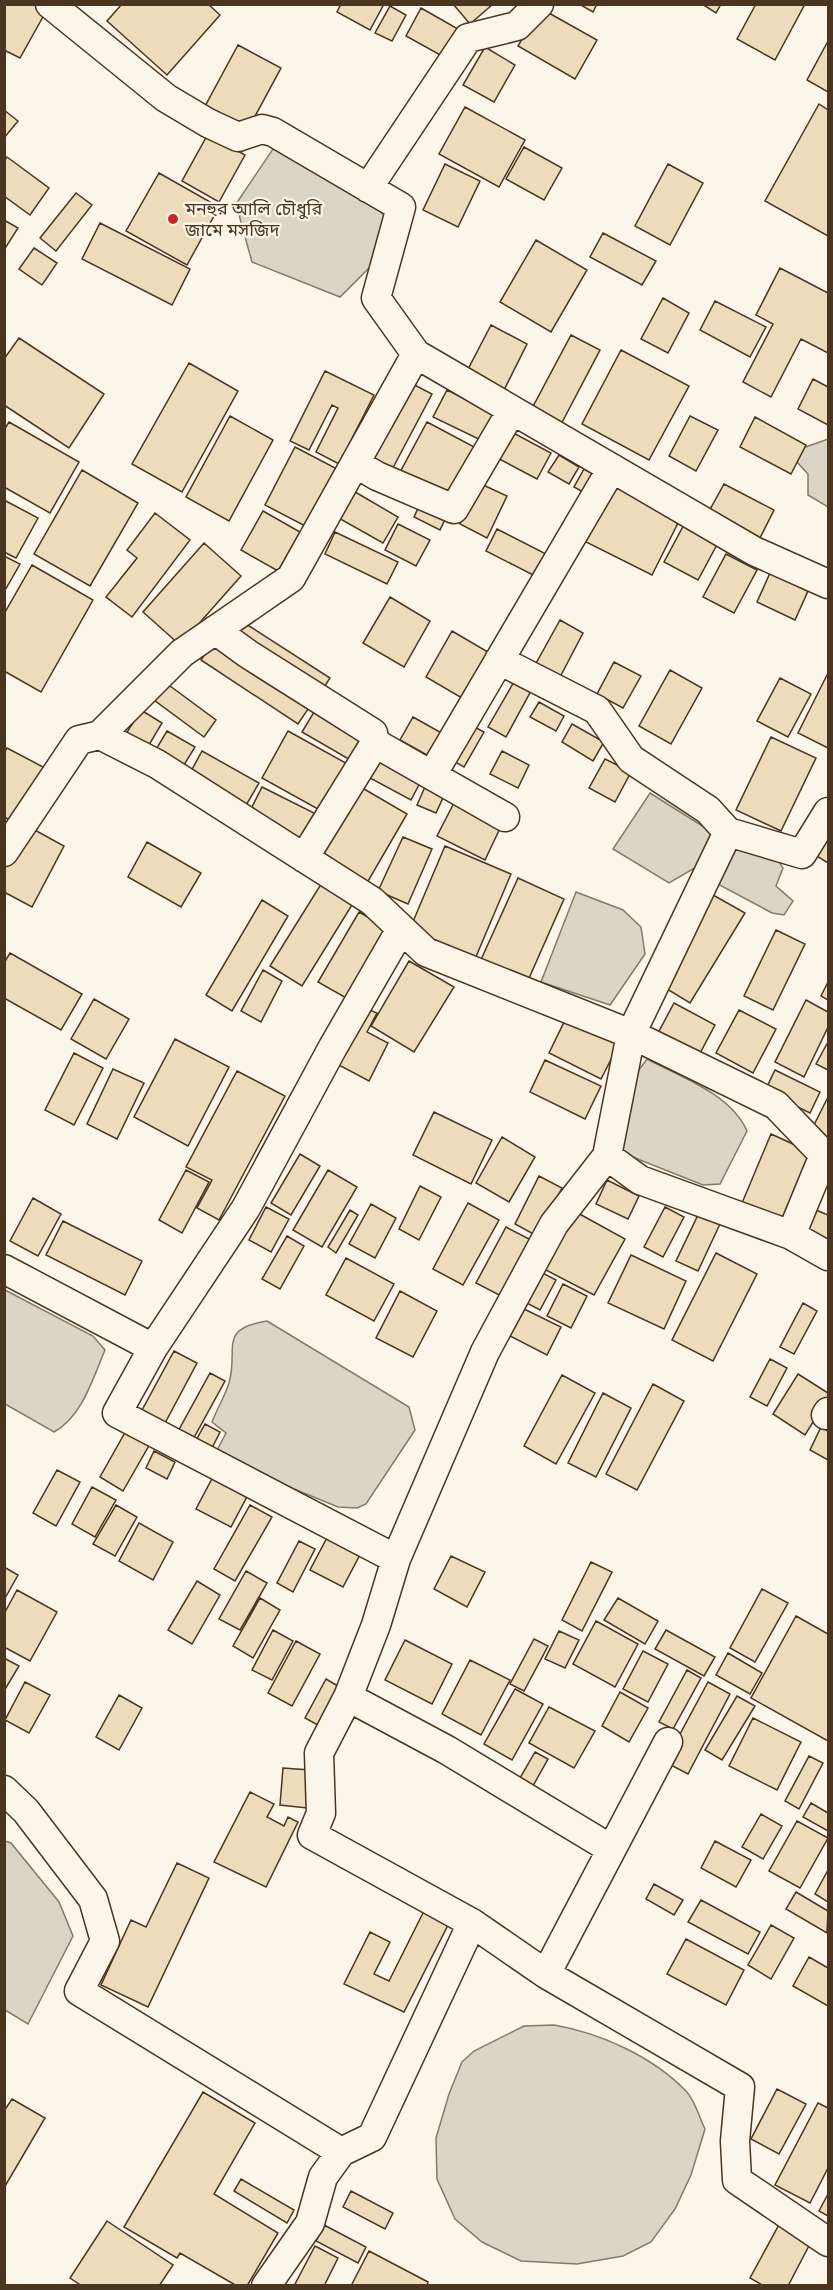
<svg xmlns="http://www.w3.org/2000/svg" width="833" height="2290" font-family="'Fira Sans Condensed','Noto Sans Bengali',sans-serif">
<style>
.water{fill:#dcd4c6;stroke:#887966;stroke-width:1.5}
.building{fill:#ecdcbc;stroke:#4a3520;stroke-width:1.5}
.lines{fill:none;stroke-linecap:round;stroke-linejoin:round}
.street-casing{stroke:#4a3520;stroke-width:31}
.street{stroke:#fbf6e9;stroke-width:28}
.poi-dot{fill:#c62828;stroke:#fbf6e9;stroke-width:2}
.labels{text-anchor:middle;dominant-baseline:central;stroke-width:4.5;stroke-linejoin:round;paint-order:stroke}
.poi-label{font-size:18px;fill:#4a3520;stroke:#fbf6e9;text-anchor:start}
</style>
<rect width="100%" height="100%" fill="#fbf6e9"/>
<path class="water" d="M277,143L377,205L386,219L370,267L340,297L252,262L236,204Z
M828,439V507L808,495V474L794,459L803,448Z
M650,793L712,832L700,865L669,883L613,849Z
M734,844L777,859L783,868L776,886L793,901L784,915L772,913L714,882Z
M576,892L623,910L641,927L645,954L610,1005L541,982Z
M647,1059C681,1077 731,1094 747,1131L720,1184L703,1185L620,1152L636,1074Z
M5,1290L93,1336L105,1350C93,1378 82,1417 54,1432L5,1404Z
M267,1321L409,1407L415,1430L366,1504L357,1508L338,1507L214,1456L226,1433L212,1422C217,1409 225,1396 229,1383C239,1348 217,1329 267,1321Z
M5,1841L11,1843L59,1902L73,1936L28,2024L5,2010Z
M554,2025C601,2033 653,2057 686,2091C695,2100 699,2117 705,2129L691,2175L675,2209L651,2242L623,2256L577,2264L521,2261L482,2242L455,2219L437,2179L436,2138L449,2094L462,2062L474,2051L524,2026Z"/>
<path class="building" d="M4,4L49,6L20,58L4,50Z
M122,4H208L220,15L167,75L107,21Z
M341,4H384L370,30L337,12Z
M453,4H493L470,24Z
M579,4H597L593,12Z
M702,4H721L716,13Z
M756,4H805L775,60L737,39Z
M390,6L406,15L392,41L375,33Z
M421,8L458,29L442,56L406,36Z
M540,8L597,40L575,79L518,46Z
M828,41V92L807,80Z
M238,45L281,68L246,133L203,110Z
M485,47L515,65L494,102L463,85Z
M819,104L828,110V236L765,201Z
M465,107L525,140L499,187L439,154Z
M4,110L18,121L4,138Z
M208,134L245,155L219,202L182,181Z
M524,147L562,168L544,200L506,179Z
M7,157L49,188L30,215L4,196V161Z
M445,164L480,181L458,227L423,210Z
M668,164L703,183L670,245L635,226Z
M159,173L219,207L187,265L126,231Z
M76,193L92,205L56,251L40,238Z
M4,220L18,228L4,250Z
M100,223L190,269L172,305L82,259Z
M603,233L656,261L642,285L590,257Z
M536,240L587,270L551,332L500,302Z
M34,248L57,263L42,285L19,269Z
M780,268L828,293V353L801,339L771,397L743,382L773,324L756,315Z
M663,298L689,313L668,353L641,339Z
M715,301L766,327L750,357L700,330Z
M491,325L527,344L502,394L465,375Z
M571,335L600,350L558,430L529,414Z
M19,338L104,394L69,448L4,405V359Z
M621,350L689,386L649,460L582,424Z
M189,363L238,391L182,492L132,464Z
M325,371L374,395L339,464L316,452L338,408L332,405L309,450L290,441Z
M813,379L828,387V425L798,409Z
M405,380L432,394L388,477L361,462Z
M447,390L505,418L491,445L433,417Z
M230,416L273,440L229,521L186,497Z
M690,416L718,430L696,471L669,456Z
M755,417L806,445L791,474L740,447Z
M9,422L79,462L50,513L4,487V430Z
M427,422L478,449L449,504L398,476Z
M504,428L551,453L537,479L490,454Z
M295,447L339,470L309,528L265,505Z
M559,455L579,467L569,484L548,472Z
M584,469L602,479L592,497L574,487Z
M82,470L138,503L90,586L34,554Z
M616,482L682,515L652,575L586,542Z
M479,483L507,496L487,538L460,524Z
M724,484L774,510L759,540L708,513Z
M350,489L398,517L383,543L335,516Z
M4,500L38,518L16,558L4,552Z
M422,500L448,513L440,530L414,517Z
M263,511L300,532L278,571L241,550Z
M155,513L190,540L132,617L106,597L137,558L127,550Z
M686,521L720,539L698,580L664,562Z
M398,524L430,540L416,566L385,550Z
M497,529L548,555L537,577L486,551Z
M335,532L398,562L387,584L325,554Z
M204,543L241,576L180,645L143,612Z
M726,554L757,570L734,613L703,597Z
M4,556L20,564L4,592Z
M32,565L93,600L41,692L4,671V614Z
M770,573L808,591L795,620L757,602Z
M390,597L430,621L404,667L363,643Z
M240,620L330,678L319,695L229,638Z
M560,620L583,633L558,681L534,667Z
M452,631L493,655L467,701L426,677Z
M216,637L314,700L298,724L201,660Z
M614,662L641,676L623,708L597,694Z
M670,670L702,688L671,744L639,726Z
M828,673V748L798,733Z
M780,678L811,694L788,737L757,721Z
M515,680L532,689L506,737L488,727Z
M166,683L216,720L204,737L154,700Z
M539,702L564,716L556,731L530,717Z
M317,707L367,736L352,761L302,732Z
M141,710L162,723L146,750L124,737Z
M413,717L447,736L434,759L400,740Z
M469,724L484,732L464,767L450,759Z
M572,724L604,742L593,761L562,742Z
M167,731L195,747L179,773L152,756Z
M288,731L351,766L325,813L262,778Z
M771,737L816,758L781,831L736,810Z
M7,748L45,768L16,823L4,817V752Z
M202,751L259,783L245,807L189,775Z
M502,751L529,765L518,788L490,774Z
M382,754L424,775L411,800L370,778Z
M605,759L631,772L615,802L589,788Z
M428,780L447,789L436,813L417,805Z
M359,786L407,814L367,883L319,854Z
M262,787L320,816L305,845L248,815Z
M456,799L503,822L485,860L437,836Z
M22,823L64,846L32,907L4,892V855Z
M828,830V863L815,855Z
M403,837L432,849L408,904L378,891Z
M147,842L201,873L181,907L128,877Z
M445,846L511,874L475,959L409,931Z
M518,878L564,899L526,985L479,964Z
M323,881L355,900L302,986L270,966Z
M706,891L745,913L690,1003L662,986Z
M262,900L288,916L232,1011L206,995Z
M359,912L389,929L348,999L318,982Z
M776,930L805,944L773,1010L744,996Z
M10,953L82,994L61,1030L4,998V963Z
M409,961L454,987L414,1052L371,1026Z
M263,970L282,981L261,1022L241,1011Z
M828,982V1000L821,996Z
M94,999L129,1019L106,1059L71,1039Z
M806,1000L828,1012V1027L804,1077L775,1062Z
M674,1003L715,1025L698,1057L657,1035Z
M363,1007L377,1013L367,1032L388,1043L369,1081L335,1063Z
M739,1010L776,1029L753,1073L716,1053Z
M568,1014L621,1040L601,1079L549,1053Z
M175,1039L229,1067L188,1146L134,1117Z
M828,1042V1070L816,1064Z
M74,1053L103,1068L74,1125L45,1110Z
M545,1060L601,1086L585,1119L530,1092Z
M113,1069L144,1083L117,1139L87,1124Z
M775,1070L820,1092L810,1113L765,1091Z
M237,1071L285,1096L219,1220L197,1208L212,1180L186,1167Z
M828,1097V1138L812,1129Z
M434,1112L492,1140L471,1184L413,1155Z
M771,1134L817,1155L788,1223L742,1203Z
M502,1137L535,1157L509,1202L476,1183Z
M300,1154L320,1166L291,1215L271,1203Z
M186,1170L209,1182L182,1233L159,1220Z
M328,1170L357,1187L322,1247L293,1230Z
M539,1176L562,1188L537,1236L515,1224Z
M607,1180L639,1196L628,1219L596,1204Z
M420,1186L441,1197L419,1240L399,1229Z
M33,1198L61,1214L38,1256L10,1241Z
M468,1203L499,1220L463,1285L433,1269Z
M371,1204L396,1218L375,1258L349,1244Z
M266,1207L289,1219L271,1252L249,1240Z
M665,1207L684,1217L663,1257L644,1247Z
M350,1210L358,1215L336,1253L328,1247Z
M816,1210L828,1215V1240L805,1231Z
M576,1212L625,1239L594,1295L544,1269Z
M698,1215L720,1224L698,1271L676,1261Z
M63,1221L142,1261L125,1295L46,1255Z
M506,1227L533,1241L503,1297L476,1283Z
M287,1236L304,1246L280,1289L262,1279Z
M716,1253L757,1274L713,1361L672,1340Z
M631,1255L686,1281L664,1329L608,1303Z
M346,1258L394,1284L374,1321L326,1295Z
M535,1269L556,1280L540,1310L519,1299Z
M563,1284L587,1296L571,1328L547,1316Z
M400,1291L437,1311L413,1357L376,1338Z
M803,1303L817,1311L794,1354L780,1347Z
M522,1308L561,1327L547,1355L508,1335Z
M174,1351L197,1363L164,1425L141,1412Z
M770,1359L787,1368L767,1406L750,1397Z
M210,1373L225,1381L191,1443L176,1435Z
M798,1374L828,1393V1398L805,1435L773,1414Z
M562,1375L595,1393L556,1464L524,1446Z
M653,1384L684,1401L637,1490L606,1474Z
M603,1393L631,1408L596,1477L568,1463Z
M205,1424L220,1432L209,1454L193,1446Z
M821,1427L828,1431V1460L810,1450Z
M127,1429L151,1442L123,1491L100,1477Z
M154,1451L175,1462L167,1479L146,1468Z
M57,1470L80,1482L56,1526L33,1513Z
M215,1473L250,1491L231,1527L196,1509Z
M92,1487L116,1500L95,1537L72,1524Z
M116,1505L137,1517L115,1556L93,1544Z
M250,1505L272,1517L235,1581L214,1569Z
M139,1523L173,1542L153,1580L119,1561Z
M330,1532L363,1549L343,1587L310,1570Z
M299,1541L315,1549L293,1592L277,1583Z
M451,1556L485,1572L467,1607L434,1589Z
M591,1562L612,1572L582,1631L562,1620Z
M4,1567L18,1575L4,1600Z
M246,1571L267,1583L240,1630L219,1619Z
M197,1581L220,1595L192,1644L168,1630Z
M762,1589L788,1603L755,1662L730,1648Z
M17,1590L57,1612L30,1661L4,1647V1614Z
M260,1598L280,1610L253,1658L233,1646Z
M618,1598L658,1621L645,1644L604,1620Z
M796,1616L828,1634V1741L751,1698Z
M596,1621L638,1644L615,1687L573,1664Z
M273,1630L293,1641L272,1680L252,1670Z
M666,1630L715,1657L704,1676L655,1649Z
M559,1631L579,1640L565,1668L545,1659Z
M534,1639L548,1646L524,1691L510,1684Z
M405,1640L452,1664L432,1704L385,1680Z
M296,1641L320,1654L292,1706L268,1693Z
M643,1651L668,1664L648,1702L623,1689Z
M728,1653L762,1673L750,1694L716,1675Z
M4,1658L19,1666L4,1691Z
M470,1660L510,1680L481,1735L442,1714Z
M687,1670L701,1678L673,1729L659,1722Z
M326,1679L345,1690L325,1729L305,1718Z
M25,1682L50,1695L29,1733L5,1720Z
M708,1682L730,1694L688,1774L665,1762Z
M515,1689L543,1704L512,1760L484,1744Z
M620,1692L648,1708L629,1742L602,1726Z
M119,1695L142,1708L119,1750L96,1737Z
M737,1696L755,1706L722,1760L705,1750Z
M549,1707L595,1731L574,1768L529,1743Z
M753,1718L801,1742L777,1790L729,1766Z
M535,1752L548,1759L529,1793L516,1785Z
M809,1756L823,1763L799,1809L785,1801Z
M283,1768L310,1770L307,1808L280,1805Z
M250,1792L274,1804L267,1817L284,1826L288,1817L298,1822L266,1887L214,1862Z
M811,1803L828,1813V1831L803,1817Z
M761,1814L782,1826L763,1859L742,1847Z
M797,1821L828,1838L800,1888L769,1871Z
M715,1841L751,1860L736,1887L701,1868Z
M177,1863L209,1878L148,2007L101,1985L131,1920L146,1927Z
M828,1870V1902L815,1894Z
M654,1884L683,1900L674,1915L646,1899Z
M796,1892L828,1911L827,1933L786,1909Z
M701,1900L760,1932L748,1954L688,1922Z
M424,1911L449,1923L404,2012L344,1984L370,1932L390,1942L374,1974L389,1981Z
M771,1925L794,1938L771,1979L748,1965Z
M686,1939L744,1970L726,2005L667,1974Z
M809,1957L828,1968V2006L793,1986Z
M777,2089L806,2104L779,2154L751,2139Z
M203,2092L255,2123L214,2194L278,2233L247,2286H237L180,2253L177,2258L124,2227Z
M12,2099L45,2118L4,2188V2111Z
M818,2103L828,2108V2168L810,2203L775,2185Z
M241,2179L294,2210L287,2223L234,2191Z
M351,2191L393,2213L385,2229L343,2207Z
M828,2194V2216L819,2211Z
M107,2221L173,2265L159,2286H82L70,2278Z
M781,2221L813,2238L788,2286H764L750,2278Z
M324,2225L366,2247L358,2263L316,2241Z
M315,2246L338,2258L324,2286H294Z
M369,2251L428,2282L427,2286H351Z"/>
<g class="lines">
<defs>
<path id="street" d="M368,188L468,38L517,26L539,4
M416,354L754,551L828,584
M355,463L377,476L454,509L512,410
M215,630L248,654L373,733L375,743
M499,660L597,710L631,759L708,810L728,832
M100,735L157,764L372,901L426,952L631,1034L776,1105L824,1155L791,1235
M432,775L612,468
M828,812L802,854L728,832L631,1034L607,1156L640,1180L791,1235L828,1256
M4,852L79,740L100,735L182,653L291,578L416,354L376,298L401,207L273,132L262,129L238,137L208,123L166,98L50,4
M304,858L375,743L505,817
M4,1269L153,1348L117,1413L396,1559L485,1352L554,1224L607,1156
M153,1348L246,1208L333,1047L401,929
M826,1415L828,1412
M396,1559L376,1625L348,1697L319,1753L321,1813L312,1835L472,1923L546,1974
M348,1697L447,1750L611,1849
M668,1742L546,1974L740,2087L735,2141L737,2180L828,2242
M4,1790L26,1811L93,1899L105,1941L79,1991L341,2152
M266,2286L310,2223L323,2177L341,2152L372,2137L472,1923"/>
</defs>
<use href="#street" class="street-casing"/>
<use href="#street" class="street"/>
</g>
<circle class="poi-dot" cx="173" cy="219" r="6"/>
<g class="labels">
<g class="poi-label">
<text x="185" y="209">মনহুর আলি চৌধুরি<tspan x="185" dy="21">জামে মসজিদ</tspan></text>
</g>
</g>
<rect width="833" height="2290" fill="none" stroke="#4a3520" stroke-width="12"/>
</svg>
